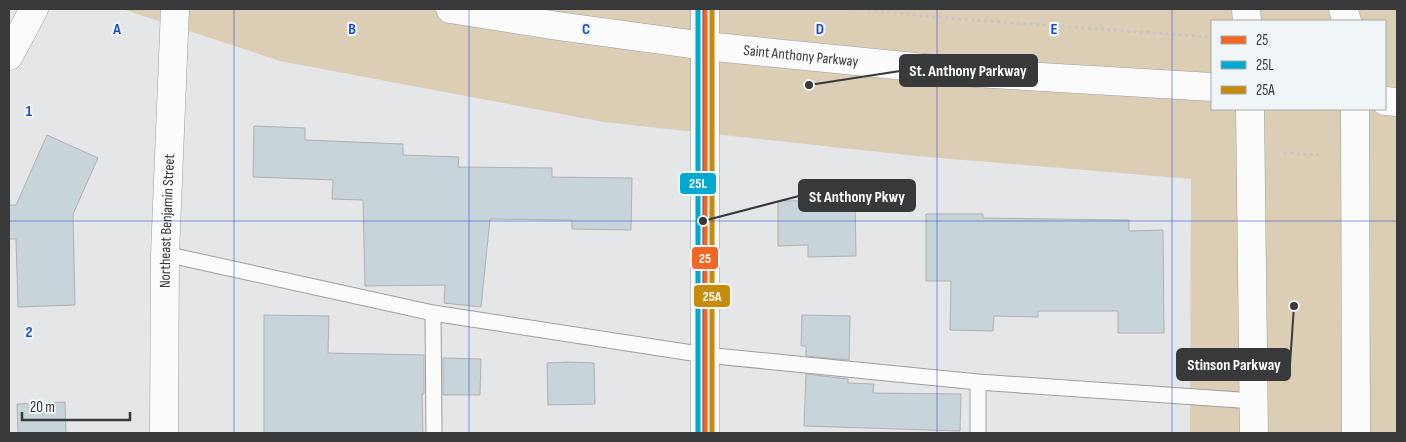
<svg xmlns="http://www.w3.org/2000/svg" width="1406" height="442" font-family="'Sofia Sans Condensed',sans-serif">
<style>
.green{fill:#dbceb5;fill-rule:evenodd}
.building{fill:#c7d4d9;stroke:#b0b1b3}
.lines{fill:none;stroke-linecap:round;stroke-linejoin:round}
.lane-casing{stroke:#9d9ea0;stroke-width:17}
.street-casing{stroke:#9d9ea0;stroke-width:29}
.secondary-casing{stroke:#9d9ea0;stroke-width:29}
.path{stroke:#c6c6c6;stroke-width:3;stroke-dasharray:2.5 4;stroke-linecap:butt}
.lane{stroke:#fbfbfc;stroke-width:15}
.street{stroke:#fbfbfc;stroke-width:28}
.secondary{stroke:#fbfbfc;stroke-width:28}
.bus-1-casing{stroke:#f0f5f7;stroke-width:9}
.bus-2-casing{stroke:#f0f5f7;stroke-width:9}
.bus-3-casing{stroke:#f0f5f7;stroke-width:9}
.bus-1{stroke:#f26522;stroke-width:5}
.bus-2{stroke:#00a9ce;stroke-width:5}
.bus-3{stroke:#c78b0e;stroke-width:5}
.grid{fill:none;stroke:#1d4ed8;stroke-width:1;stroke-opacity:0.55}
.labels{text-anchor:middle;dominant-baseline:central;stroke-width:4.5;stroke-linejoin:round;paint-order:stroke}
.street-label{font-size:15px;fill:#37393a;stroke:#f0f5f7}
.grid-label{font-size:16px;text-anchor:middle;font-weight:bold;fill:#1d4ed8;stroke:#f0f5f7;stroke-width:4.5;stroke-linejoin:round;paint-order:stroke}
.leader{fill:none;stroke:#37393a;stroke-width:2}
.callout-dot{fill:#37393a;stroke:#f0f5f7;stroke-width:2}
.callout{fill:#37393a;stroke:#37393a;stroke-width:2}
.callout-label{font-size:16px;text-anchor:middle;font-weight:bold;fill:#fff}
.line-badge{stroke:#f0f5f7;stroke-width:2}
.badge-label{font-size:14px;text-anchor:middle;font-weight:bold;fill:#fff}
</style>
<rect width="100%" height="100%" fill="#e4e6e8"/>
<path class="green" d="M122,9H1171L1191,10V9H1397V433H1190L1191,179L916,156L604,122L280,61ZM1212,21H1385V109H1212Z"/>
<path class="building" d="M254,126L305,128V140L403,144V155L459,157L458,167L552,168V177L632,178L631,230L572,229V220L490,219L481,307L444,303L445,285L365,286L363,200L332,199L333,180L253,177Z
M47,135L98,158L73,214L75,305L18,307L16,239H9V205H16Z
M855,200L856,256L808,257V245L778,246V201Z
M926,214H983V218L1129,220V231L1163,230L1164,333H1118V311H1038V317L994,316L993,331L950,330L951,281H926Z
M264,315L329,316L328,353L424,355V394H422L423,433H264Z
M802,315L850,316L849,360L806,356V346H801Z
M443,358L481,359L480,395H443Z
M568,362L594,363L595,404L548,405L547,363Z
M806,374L848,379V383L874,384L873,393L961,394L960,431L804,426Z
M65,402L66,433H18L17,404Z"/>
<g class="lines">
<defs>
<path id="lane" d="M165,254L433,313L705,355L978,382L1254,401
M433,313L434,433
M978,433V382"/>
<g id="street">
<path d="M705,9V433"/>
<path d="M9,56L34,9"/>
<path d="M1250,109L1254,433"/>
<path d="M1355,109L1356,433"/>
<path id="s1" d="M164,433L165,254L175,9"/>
</g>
<g id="secondary">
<path id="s2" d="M450,9L558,26L705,46L975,73L1212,87"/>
<path d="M1246,9L1247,21"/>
<path d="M1343,9L1347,21"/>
<path d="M1385,101L1397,102"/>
</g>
</defs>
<use href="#lane" class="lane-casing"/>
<use href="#street" class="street-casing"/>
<use href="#secondary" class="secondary-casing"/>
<path class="path" d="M855,9L959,19L1212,37
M1284,153L1323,155"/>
<use href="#lane" class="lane"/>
<use href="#street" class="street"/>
<use href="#secondary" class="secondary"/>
<defs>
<path id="bus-1" d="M705,9V433"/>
<path id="bus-2" d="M698,9V433"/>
<path id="bus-3" d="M712,9V433"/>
</defs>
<use href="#bus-1" class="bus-1-casing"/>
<use href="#bus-2" class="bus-2-casing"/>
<use href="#bus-3" class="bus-3-casing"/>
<use href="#bus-1" class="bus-1"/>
<use href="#bus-2" class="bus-2"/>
<use href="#bus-3" class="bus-3"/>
</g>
<path class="grid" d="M234,9V433M469,9V433M703,9V433M937,9V433M1172,9V433M9,221H1397"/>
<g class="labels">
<g class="street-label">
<text stroke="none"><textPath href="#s2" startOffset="354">Saint Anthony Parkway</textPath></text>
<text stroke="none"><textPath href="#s1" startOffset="212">Northeast Benjamin Street</textPath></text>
</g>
</g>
<g class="grid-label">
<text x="117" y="34">A</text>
<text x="352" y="34">B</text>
<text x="586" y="34">C</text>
<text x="820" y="34">D</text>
<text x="1054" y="34">E</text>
<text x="29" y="116">1</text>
<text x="29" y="337">2</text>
</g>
<path class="leader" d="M809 85L900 71M703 221L799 196M1294 306L1290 364"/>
<g class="callout-dot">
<circle cx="809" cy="85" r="5"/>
<circle cx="703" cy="221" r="5"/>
<circle cx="1294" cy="306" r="5"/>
</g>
<g class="callout">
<rect x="900" y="55" width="137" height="31" rx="5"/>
<rect x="799" y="180" width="116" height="31" rx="5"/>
<rect x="1177" y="349" width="113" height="31" rx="5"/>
</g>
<g class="callout-label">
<text x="968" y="76">St. Anthony Parkway</text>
<text x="857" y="202">St Anthony Pkwy</text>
<text x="1234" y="370">Stinson Parkway</text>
</g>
<g class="line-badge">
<rect x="679" y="172" width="38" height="23" rx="5" fill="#00a9ce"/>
<rect x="691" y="246" width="28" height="24" rx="5" fill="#f26522"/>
<rect x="693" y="284" width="38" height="24" rx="5" fill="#c78b0e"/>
</g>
<g class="badge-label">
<text x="698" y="188">25L</text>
<text x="705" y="263">25</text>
<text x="712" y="301">25A</text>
</g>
<rect width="1406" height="442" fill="none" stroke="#37393a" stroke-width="20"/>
<rect x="1211" y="20" width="175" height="90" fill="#f0f5f7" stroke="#a6aaab"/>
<rect x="1221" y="36" width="25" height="8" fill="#f26522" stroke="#a6aaab"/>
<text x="1256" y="45" font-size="15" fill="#37393a">25</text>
<rect x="1221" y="61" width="25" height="8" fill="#00a9ce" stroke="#a6aaab"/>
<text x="1256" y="70" font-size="15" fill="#37393a">25L</text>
<rect x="1221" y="86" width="25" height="8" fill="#c78b0e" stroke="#a6aaab"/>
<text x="1256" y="95" font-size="15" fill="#37393a">25A</text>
<path d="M22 412v8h108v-8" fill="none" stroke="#37393a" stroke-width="2.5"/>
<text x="30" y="412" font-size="15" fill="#37393a" stroke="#f0f5f7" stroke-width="4" paint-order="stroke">20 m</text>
</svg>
